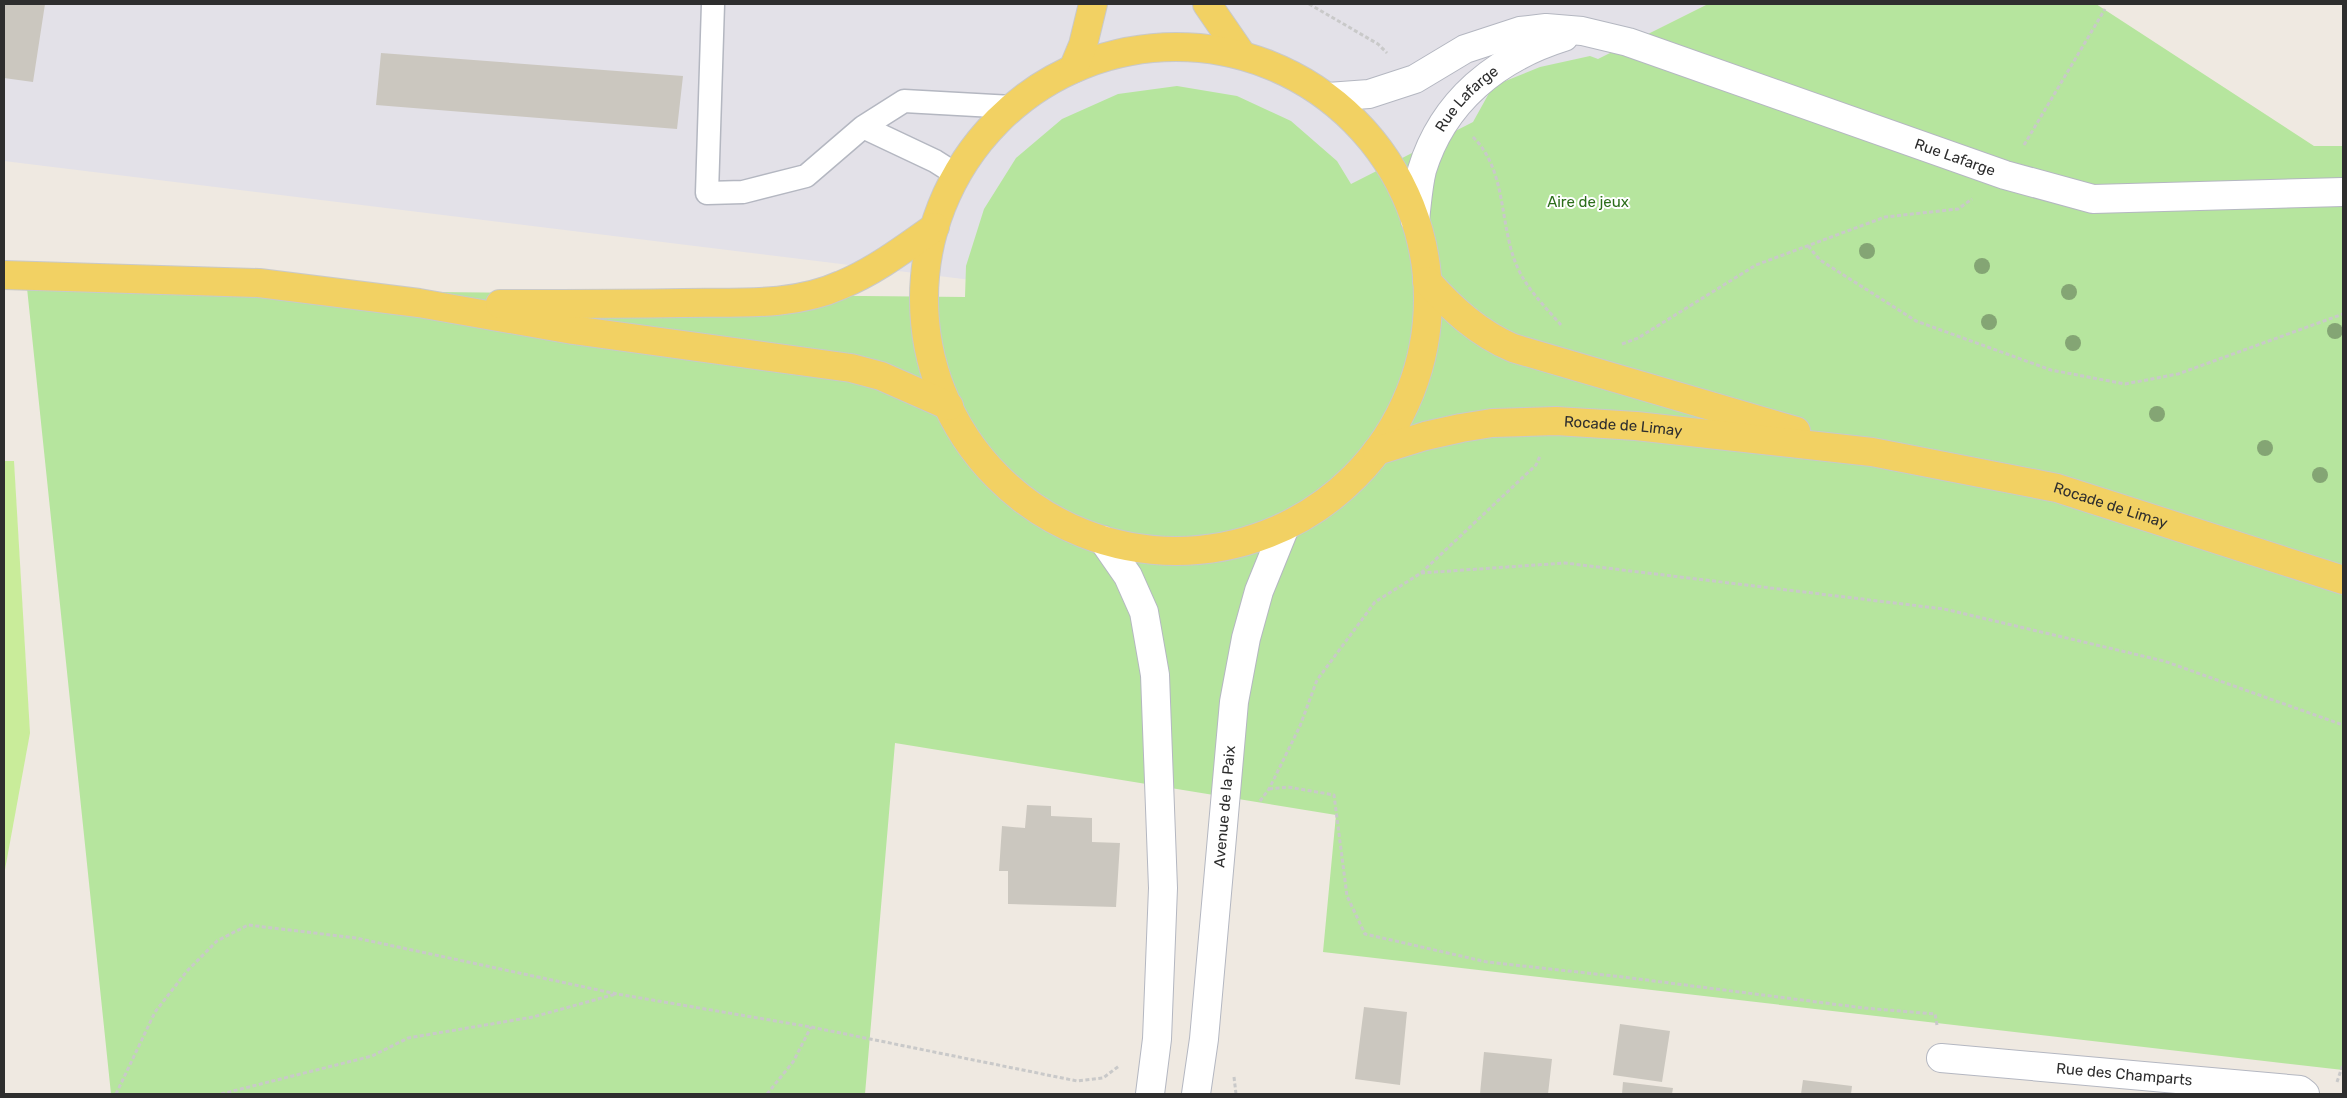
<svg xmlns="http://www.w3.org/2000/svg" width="2347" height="1098" font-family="Rubik,sans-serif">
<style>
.industrial{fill:#e3e1e8}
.green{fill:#b6e59e}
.pitch{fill:#c9ec9a}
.building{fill:#cbc7bf}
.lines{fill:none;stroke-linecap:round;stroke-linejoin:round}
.lane-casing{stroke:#b4b7c1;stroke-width:25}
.street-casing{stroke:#b4b7c1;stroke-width:30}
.secondary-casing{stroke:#b4b7c1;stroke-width:30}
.primary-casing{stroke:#c9c9c9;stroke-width:30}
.path{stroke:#c9c9c9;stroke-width:3;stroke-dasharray:4 2.5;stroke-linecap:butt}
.lane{stroke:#fff;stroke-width:22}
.street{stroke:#fff;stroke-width:28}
.secondary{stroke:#fff;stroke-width:28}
.primary{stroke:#f2d163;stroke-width:28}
.tree{fill:#84a574}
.labels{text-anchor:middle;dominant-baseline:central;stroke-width:4;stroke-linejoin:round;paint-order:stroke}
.street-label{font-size:15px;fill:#2e2e2e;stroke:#fff}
.park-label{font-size:15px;fill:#2c6e1b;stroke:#fff}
</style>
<rect width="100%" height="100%" fill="#efe9e1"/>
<path class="industrial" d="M4,4H1708L1125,299L4,161Z"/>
<path class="green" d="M1708,4H2096L2314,146H2343V1070L1323,952L1336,815L895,743L865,1094H111L27,288L965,297L966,266L984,209L1016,158L1062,119L1118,94L1177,86L1237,96L1291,121L1337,161L1351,184L1473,122L1493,86L1540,67L1590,56L1598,59Z"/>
<path class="pitch" d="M4,461H14L30,733L4,875Z"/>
<path class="building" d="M4,4H45L33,82L4,78Z
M381,53L683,76L677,129L376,105Z
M1027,805L1051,806V816L1092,818V842L1120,843L1116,907L1008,904V871H999L1002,826L1025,828Z
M1364,1007L1407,1012L1400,1085L1355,1079Z
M1620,1024L1670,1031L1662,1082L1613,1075Z
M1484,1052L1552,1059L1548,1094H1480Z
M1803,1080L1852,1086L1851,1094H1801Z
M1623,1082L1673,1088L1672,1094H1622Z"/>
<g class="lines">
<defs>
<path id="lane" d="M713,4L707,193L743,192L806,176L863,127
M957,175L935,161L863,127L904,101L1012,107"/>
<g id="street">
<path id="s1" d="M1328,97L1369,94L1415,79L1465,49L1520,31L1546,28L1582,31L1628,42L2005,175L2093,199L2343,192"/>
<path id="s2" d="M1415,220C1417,204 1418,186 1422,170C1443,101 1497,58 1564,37"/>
<path id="s3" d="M1941,1058L2300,1090L2305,1094"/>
</g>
<g id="secondary">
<path d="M1103,540L1128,576L1144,612L1155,675L1163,888L1157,1039L1150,1094"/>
<path id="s4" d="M1196,1094L1204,1039L1234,702L1246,638L1259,591L1285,527"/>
</g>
<g id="primary">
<path d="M1207,4L1242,55"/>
<circle cx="1176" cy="299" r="252"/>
<path d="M1073,69L1083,45L1093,4"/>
<path d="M4,275L259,283L419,303L573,330L851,368L881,376L949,406"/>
<path d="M1427,281C1452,309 1478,333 1513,348L1796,431"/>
<path d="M500,304C561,304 622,304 683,303C735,302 793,307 841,285C875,271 905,248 935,227"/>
<path id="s5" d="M1377,451L1425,436L1461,428L1492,423L1556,421L1636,426L1872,452L2057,488L2343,580"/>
</g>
</defs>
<use href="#lane" class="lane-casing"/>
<use href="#street" class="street-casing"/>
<use href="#secondary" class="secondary-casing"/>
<use href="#primary" class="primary-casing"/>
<path class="path" d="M1309,4L1378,44L1387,53
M1473,137C1507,171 1499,222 1516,264C1525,287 1546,308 1562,326
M2024,145L2105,9
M1808,246L1820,260L1916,321L2051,370L2125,384L2178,374L2343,314
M1622,344L1638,338L1756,265L1885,217L1958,209L1972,199
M1421,573L1565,563L1944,609L2164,661L2343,725
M1269,789L1288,787L1334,795L1347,896L1365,934L1487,962L1623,977L1864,1008L1935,1014L1937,1025
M1260,801L1269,789L1300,726L1317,680L1375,602L1421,573L1536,465L1540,456
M1234,1077L1236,1094
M2337,1082L2343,1064
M116,1094L155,1012L187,971L217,941L248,925L356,938L617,994L811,1027L1077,1081L1103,1078L1119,1066
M221,1094L372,1056L408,1038L533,1017L616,994
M767,1094L793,1062L811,1027"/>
<use href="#lane" class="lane"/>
<use href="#street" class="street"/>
<use href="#secondary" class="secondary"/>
<use href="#primary" class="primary"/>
</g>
<g class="tree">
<circle cx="1867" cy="251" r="8"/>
<circle cx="1982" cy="266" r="8"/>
<circle cx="2069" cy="292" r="8"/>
<circle cx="1989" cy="322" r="8"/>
<circle cx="2335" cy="331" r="8"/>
<circle cx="2073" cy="343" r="8"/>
<circle cx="2157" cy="414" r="8"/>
<circle cx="2265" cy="448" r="8"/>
<circle cx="2320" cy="475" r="8"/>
</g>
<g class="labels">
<g class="street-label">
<text stroke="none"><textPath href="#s2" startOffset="136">Rue Lafarge</textPath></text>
<text stroke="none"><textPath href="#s1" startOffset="662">Rue Lafarge</textPath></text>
<text stroke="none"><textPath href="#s5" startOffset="250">Rocade de Limay</textPath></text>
<text stroke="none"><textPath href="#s5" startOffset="745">Rocade de Limay</textPath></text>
<text stroke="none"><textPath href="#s4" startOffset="289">Avenue de la Paix</textPath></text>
<text stroke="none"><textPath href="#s3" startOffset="184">Rue des Champarts</textPath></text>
</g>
<g class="park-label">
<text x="1588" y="202">Aire de jeux</text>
</g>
</g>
<rect width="2347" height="1098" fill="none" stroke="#2e2e2e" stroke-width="10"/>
</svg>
